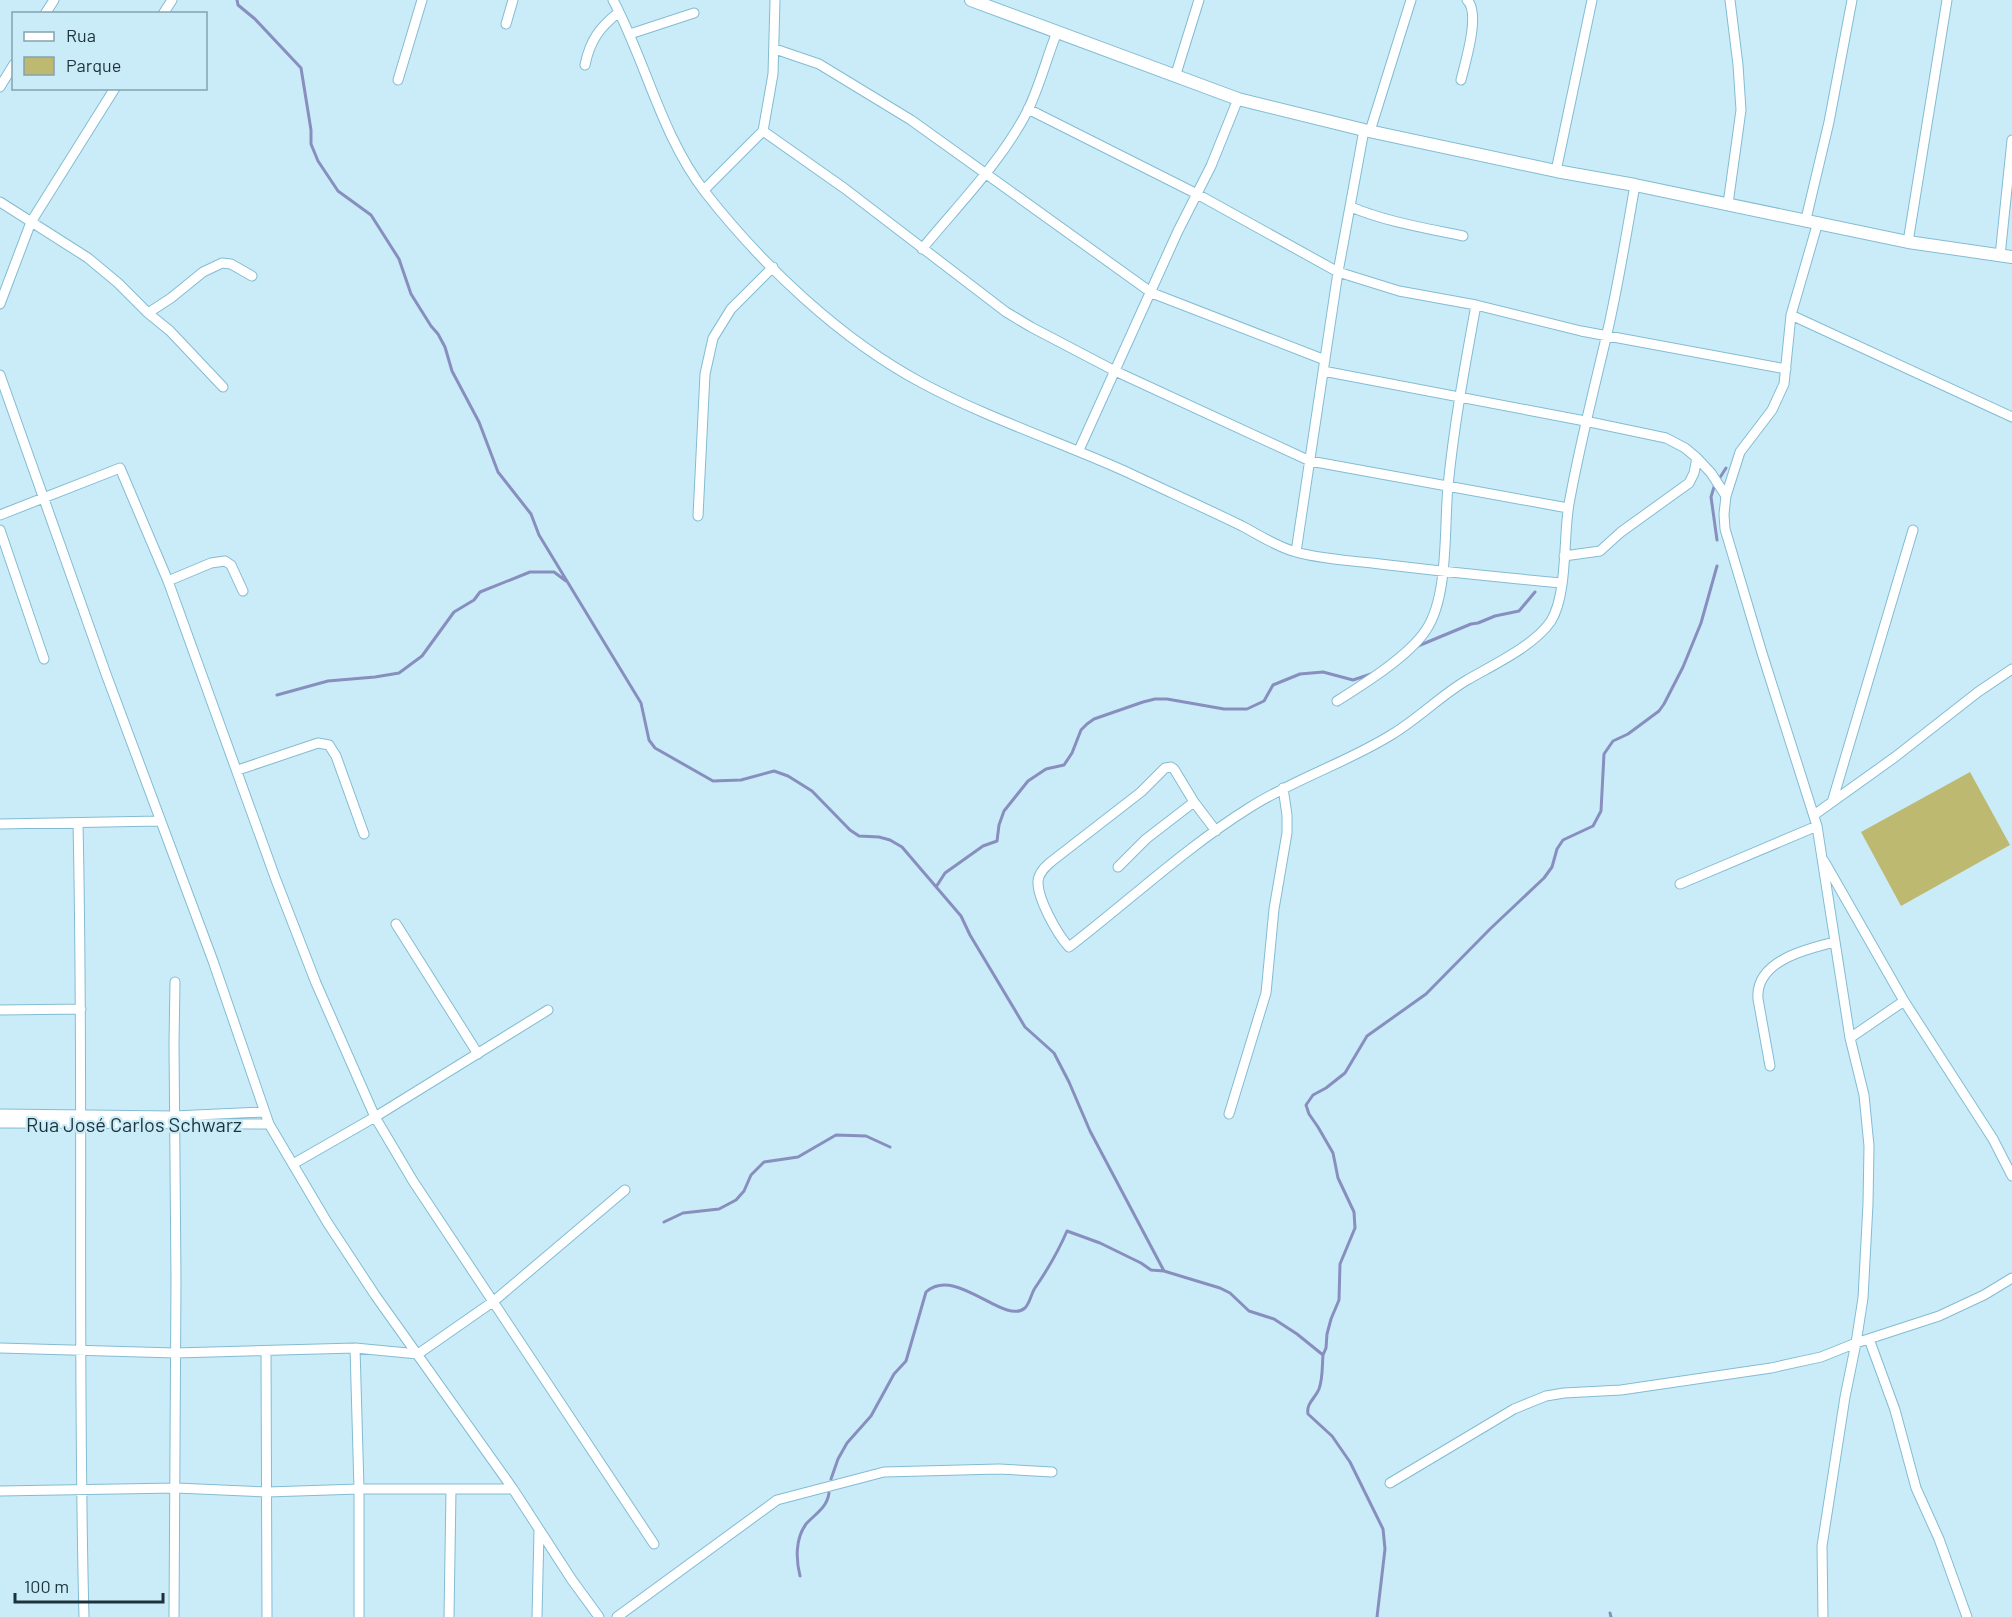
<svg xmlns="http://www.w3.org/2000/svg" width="2012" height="1617" font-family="Barlow,sans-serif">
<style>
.green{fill:#beb971}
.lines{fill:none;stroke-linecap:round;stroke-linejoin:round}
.stream{stroke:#888fbe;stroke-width:3}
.minor-casing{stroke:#83bcd2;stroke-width:11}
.tertiary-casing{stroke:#83bcd2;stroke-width:14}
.minor{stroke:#fff;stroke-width:9}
.tertiary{stroke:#fff;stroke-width:12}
.labels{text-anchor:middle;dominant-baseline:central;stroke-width:4.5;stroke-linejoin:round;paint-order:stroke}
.street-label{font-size:20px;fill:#1c333c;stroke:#caecf9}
</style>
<rect width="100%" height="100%" fill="#caecf9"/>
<path class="green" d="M1970,772L2010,845L1901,906L1861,832Z"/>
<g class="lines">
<path class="stream" d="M237,0L238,5L255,19L301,68L311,130V144L318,161L338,191L371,215L399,259L411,294L431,326L438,334L445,347L452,371L479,422L498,472L531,514L539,535L641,703L649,740L655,748L713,781L741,780L774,771L788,776L812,791L850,830L859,836L879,837L890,840L902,847L961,916L970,935L1025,1027L1054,1053L1069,1082L1090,1131L1164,1271
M1717,540L1711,497L1714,487L1726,468
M1418,646L1471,624L1478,623L1495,616L1519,611L1535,592
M277,695L328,681L375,677L399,673L422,656L454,612L474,600L480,592L530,572H554L566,581
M936,887L945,873L983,846L997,841L999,825L1004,811L1028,781L1046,769L1064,765L1072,753L1081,730L1087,724L1094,719L1143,702L1155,699H1167L1224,709H1247L1264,701L1273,685L1300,674L1323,672L1353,680L1371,674
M664,1222L683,1213L719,1209L736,1200L744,1191L751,1175L764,1162L798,1157L836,1135L866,1136L890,1147
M1323,1355L1326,1348L1327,1334L1331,1319L1339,1300L1340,1264L1355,1228L1354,1212L1338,1178L1333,1153L1318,1127L1309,1114L1306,1105L1313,1095L1326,1088L1345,1073L1367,1036L1426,994L1490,929L1544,878L1552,867L1557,849L1563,840L1593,826L1601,811L1604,754L1613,741L1628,734L1659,711L1664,704L1683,667L1701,623L1717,566
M831,1479L838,1459L847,1443L871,1416L894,1374L906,1361L926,1292C956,1265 1004,1326 1025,1308C1030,1303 1031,1294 1035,1288C1048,1269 1058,1252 1067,1231L1100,1243L1141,1263L1151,1270L1164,1271L1220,1288L1230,1293L1249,1311L1274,1319L1297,1334L1323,1355C1322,1366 1323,1378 1319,1389C1315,1399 1306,1403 1308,1414L1332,1436L1350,1462L1383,1529L1385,1549L1377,1617
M800,1576C796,1560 795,1539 806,1524C815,1514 827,1508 829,1493
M1610,1613L1611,1617"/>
<defs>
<path id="minor" d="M613,0C646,62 661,135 705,192C762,265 840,339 922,383C989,419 1061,442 1129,473C1167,491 1205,508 1242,526C1259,535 1277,547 1296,552C1316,558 1350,561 1372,563C1435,571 1498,577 1561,583
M45,14L54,0
M163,14L172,0
M506,24L513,0
M630,34L694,13
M775,49L819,64L911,120L1152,293L1325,360
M585,65C590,40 600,27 619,12
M1175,77L1199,0
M398,80L422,0
M1461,80C1465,63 1481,13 1467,0
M0,87L14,64
M1028,109L1197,194L1338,272L1399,291L1476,305L1581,331L1786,369
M763,131L844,188L1006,312L1031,327L1115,371L1310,461L1568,508
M1370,131L1411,0
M1556,171L1592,0
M704,190L763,131L773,74L775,0
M0,202L88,258L118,283L148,313
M1728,204L1741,110L1738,65L1730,0
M1351,207C1387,222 1425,228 1463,236
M1806,219L1829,122L1852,0
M1908,242L1947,0
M922,249C958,205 1002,161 1028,110C1040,85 1047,57 1057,32
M2000,256L2012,140
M0,304L31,222L115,88
M1791,315L2012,417
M1323,371L1585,421L1666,438L1685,448L1697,458L1711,473L1726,496
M0,375L106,674L213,961L269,1124L327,1222L375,1295L513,1489L572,1580L599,1617
M223,387L170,331L148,313L171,298L203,272L222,263L231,264L252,276
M1079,450L1178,231L1211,166L1238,99
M0,515L120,468L168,581L276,880L316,983L375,1117L413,1181L654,1544
M698,516L705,374L713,338L731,309L773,267
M0,530L44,659
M1296,552L1338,272L1364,130
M1564,556L1600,551L1621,532L1689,483L1694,473L1697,458
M168,581L211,563L225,561L231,565L243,591
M1337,701C1364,684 1409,656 1426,630C1449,596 1444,527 1448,486C1454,425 1465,365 1476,305
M238,770L318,743L329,745L336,756L364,834
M1833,799L1913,530
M1194,802L1174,769L1171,767L1165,768L1141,792L1052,861C1046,866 1039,872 1038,881C1037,898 1057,934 1069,947C1129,901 1185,848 1249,808C1294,779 1346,763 1391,735C1418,719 1440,696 1467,680C1493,665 1534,646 1551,621C1568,593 1563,537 1569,504C1579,448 1593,393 1606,338C1618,287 1626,236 1635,185
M1814,815L1895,757L1978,692L2012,669
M0,824L160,821
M78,824C84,1088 77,1353 84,1617
M1824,861L1904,1001L1993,1139L2012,1176
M1118,867L1146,839L1194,802L1216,831
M1680,884L1817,826
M396,924L478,1054
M0,1010L81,1009
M1850,1038L1904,1001
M1770,1066L1758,999C1755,961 1806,949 1835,942
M0,1114L174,1116L264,1112
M1229,1114L1266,993L1274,909L1287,833V815L1283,788
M0,1123L269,1124
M293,1164L375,1117L548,1010
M1869,1339L1895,1410L1916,1488L1939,1539L1967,1617
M0,1348L175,1353L355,1348L418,1354L494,1301L625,1190
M355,1348L359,1489V1617
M266,1351L267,1617
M1390,1483L1514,1409L1546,1396L1564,1393L1621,1390L1771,1368L1821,1357L1856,1343L1863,1298L1868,1204L1869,1146L1864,1095L1850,1038L1817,826L1762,653L1725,529L1724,514L1726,496L1740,452L1772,410L1784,384L1791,315L1818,222
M0,1491L176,1488L267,1492L359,1489H513
M174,1617L176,1280L174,1044L175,982
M449,1617L451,1490
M537,1617L539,1531
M617,1617L777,1500L884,1472L999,1469L1052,1472
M1823,1617L1822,1546L1845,1397L1856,1343L1939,1316L1984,1295L2012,1278"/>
<path id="tertiary" d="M971,0L1238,99L1364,130L1556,171L1635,185L1908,242L2012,257"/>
</defs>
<use href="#minor" class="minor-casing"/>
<use href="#tertiary" class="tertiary-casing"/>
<use href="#minor" class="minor"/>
<use href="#tertiary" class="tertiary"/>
</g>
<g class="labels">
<g class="street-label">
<text x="134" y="1124">Rua José Carlos Schwarz</text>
</g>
</g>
<rect x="12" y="12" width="195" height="78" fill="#caecf9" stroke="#84a2ad" stroke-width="1.5"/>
<rect x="24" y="32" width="30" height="9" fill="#ffffff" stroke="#84a2ad" stroke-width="1.5"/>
<text x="66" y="42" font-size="18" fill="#1c333c">Rua</text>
<rect x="24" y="57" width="30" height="18" fill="#beb971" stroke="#84a2ad" stroke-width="1.5"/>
<text x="66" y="72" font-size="18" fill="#1c333c">Parque</text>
<path d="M15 1593v9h148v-9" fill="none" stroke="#1c333c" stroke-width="3"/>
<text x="24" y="1593" font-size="18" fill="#1c333c" stroke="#caecf9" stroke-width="4.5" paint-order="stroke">100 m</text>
</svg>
